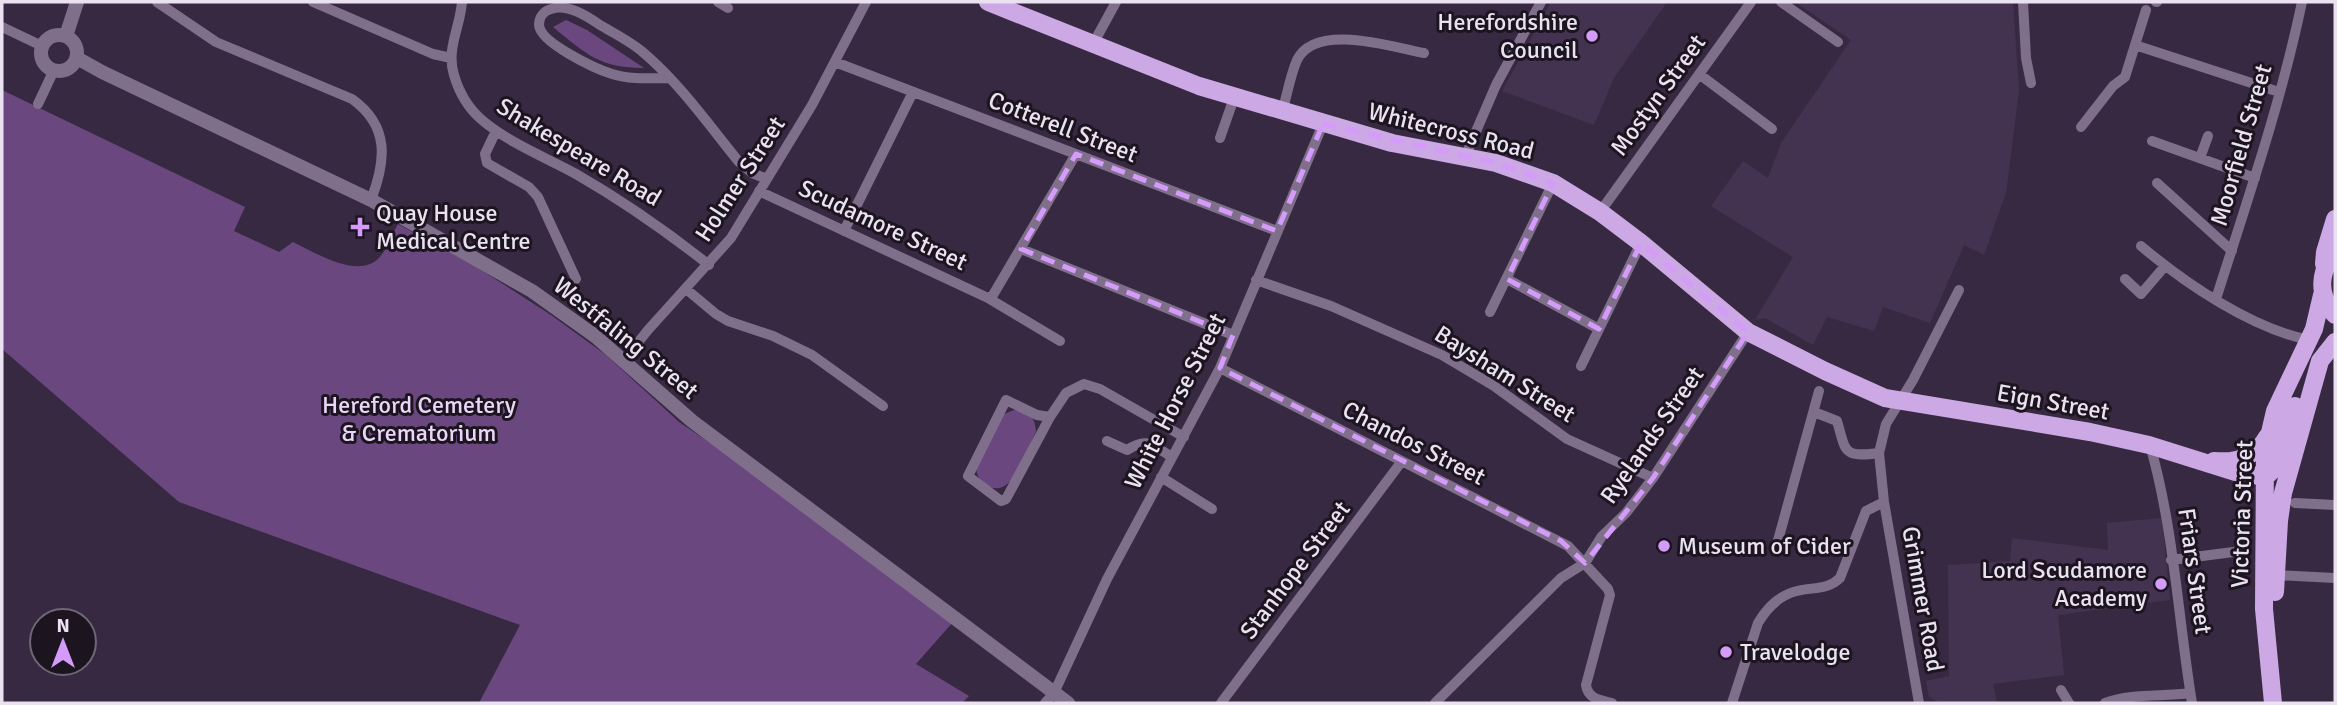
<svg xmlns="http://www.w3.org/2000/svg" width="2337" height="705" font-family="Signika,sans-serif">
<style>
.built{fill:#443350}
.green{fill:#6a487f}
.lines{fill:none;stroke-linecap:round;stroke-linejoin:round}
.street{stroke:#7f6f8b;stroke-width:10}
.secondary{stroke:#7f6f8b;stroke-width:14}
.highway{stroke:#cca8e4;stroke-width:18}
.marked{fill:none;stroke:#d59bfa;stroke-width:5;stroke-dasharray:14 9;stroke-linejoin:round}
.poi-dot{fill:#d59bfa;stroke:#1c1520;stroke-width:2.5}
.labels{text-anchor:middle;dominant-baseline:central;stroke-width:6;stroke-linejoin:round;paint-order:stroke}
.poi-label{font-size:24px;fill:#eae1f1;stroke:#1c1520;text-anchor:start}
.street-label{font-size:24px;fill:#eae1f1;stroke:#1c1520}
.park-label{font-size:24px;fill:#ebd6fa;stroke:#1c1520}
</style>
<rect width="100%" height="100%" fill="#382942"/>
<path class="built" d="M1551,2H1667L1614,78L1594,125L1502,91Z
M1795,2H2013L2019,90L2006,193L1984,255L1964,245L1930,323L1883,307L1874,331L1827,317L1813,345L1765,318L1755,320L1793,257L1711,206L1743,161L1768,178L1781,143L1851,40Z
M2162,518L2170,600L2058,615L2064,675L1993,684L1997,703H1940L1929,697L1926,681L1949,676L1948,565L2010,561L2012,538L2108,550L2107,523Z"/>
<path class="green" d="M566,20L587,30L644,68C600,68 586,54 553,27Z
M2,90L245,207L234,231L279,252L293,242C314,252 358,280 379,258C387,250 392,234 398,224L478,268L551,315L606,355L679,422L737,461L953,622L916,664L969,696L962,703H479L520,625L179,502L2,349Z
M1019,408C1030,414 1035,417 1036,431C1028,448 1014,497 990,487C981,483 978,478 976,469L1004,414Z"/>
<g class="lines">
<path class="street" d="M157,2L216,42L352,99C390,126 386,161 371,200
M313,2L433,54L451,58
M462,2C460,28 446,49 454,75C459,92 469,109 482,120C509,143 545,157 576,174C623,201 666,231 709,265
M718,2L728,8
M1781,2L1838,42
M2023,2L2026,58L2031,83
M2156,2H2157
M2,27L42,46
M1093,44L1116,2
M2135,45L2279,92
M835,62L1277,231
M1699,74L1772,129
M670,78C651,78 631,80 612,74C596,69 540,43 539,25C539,17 544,11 551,9C567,3 587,16 600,25C615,34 632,42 645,54C681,85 709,125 739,162L752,173L767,179
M38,104L54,70
M1282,112C1287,96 1290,76 1297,60C1315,22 1393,47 1424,53
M2081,127L2113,86L2125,77L2146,10
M496,131L485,154L487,163L529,187L538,197L576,279
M1220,138L1234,98
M2152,141L2255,178
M1465,157L1496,85L1541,2
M2200,158L2208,136
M2157,183L2232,251
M759,191L988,298L1060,341
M1600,212L1751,2
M844,231L913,92
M2141,246C2186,284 2251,328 2309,340
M1021,249L1233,335
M1507,279L1599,329
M2125,279L2141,294L2165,266
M1256,280L1331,306L1442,355L1494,386L1567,439L1653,478
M686,289L716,314L728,321L773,336L812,355L883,406
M988,298L993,295L1076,154
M2216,299C2247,201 2281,103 2302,2
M1490,312L1553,183
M624,360L648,330L731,238L812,105L866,2
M1581,366L1641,243
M1220,368L1568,546L1608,589L1610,595L1586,685C1588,699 1600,700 1612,703
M1814,412L1837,421C1846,451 1842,458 1879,453
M1050,417L1037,415L1006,400L968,476L1001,501L1006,499L1050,417L1066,393L1084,384L1100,389L1184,437
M1107,441L1127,450C1148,436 1153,446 1172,457
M2150,445C2174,529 2178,617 2192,703
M1161,477L1212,509
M2295,503L2335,505
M1777,544L1819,391
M2171,560L2241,551
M2275,575L2335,578
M2061,690L2069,703
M1045,703L1054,693L1107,579L1220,368L1323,124
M1221,703L1402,461
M1435,703L1561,578L1585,563L1602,536L1626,513L1653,478L1748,332
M1732,703L1758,623C1767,608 1780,595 1797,591C1813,587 1828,590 1840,578L1866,511L1884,502
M1919,703L1884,502L1879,453L1886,424L1913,380L1959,290
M2105,703C2132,693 2162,697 2190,693"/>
<path class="secondary" d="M41 53a18 18 0 1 1 36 0a18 18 0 1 1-36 0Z
M66,36L77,2
M77,58L102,72L371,200L532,291L595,336L692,421L1068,703"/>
<path class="highway" d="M988,2L1199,86L1392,143L1496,163L1553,183L1600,212L1641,243L1748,332L1825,371L1885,398L2090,432L2149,445L2235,472L2264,477
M2335,253C2318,273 2318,295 2335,315
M2324,264L2325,252L2335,219
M2214,461C2236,463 2256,457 2267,437
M2264,477C2285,467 2287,428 2295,406
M2275,592L2279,521L2283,493L2320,361L2335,342
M2273,703L2264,609L2265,454L2275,411L2314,329L2322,295"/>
</g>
<path class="marked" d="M1323,124L1496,163L1553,183L1507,279L1599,329L1641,243L1748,332L1653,478L1585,563L1561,541L1220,368L1233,335L1021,249L1076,154L1277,231Z"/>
<g class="poi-dot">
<circle cx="1592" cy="36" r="7"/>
<path d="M356.5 216.5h7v7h7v7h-7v7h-7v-7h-7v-7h7z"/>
<circle cx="1664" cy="546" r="7"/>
<circle cx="2161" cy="584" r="7"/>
<circle cx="1726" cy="652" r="7"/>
</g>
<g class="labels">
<g class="poi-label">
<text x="1578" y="22" text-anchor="end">Herefordshire<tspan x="1578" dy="28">Council</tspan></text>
<text x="376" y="213">Quay House<tspan x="376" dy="28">Medical Centre</tspan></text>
<text x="1678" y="546">Museum of Cider</text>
<text x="2147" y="570" text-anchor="end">Lord Scudamore<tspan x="2147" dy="28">Academy</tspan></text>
<text x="1740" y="652">Travelodge</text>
</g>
<g class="street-label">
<text transform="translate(1658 95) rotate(-54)">Mostyn Street</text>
<text transform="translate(1063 127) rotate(21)">Cotterell Street</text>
<text transform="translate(1451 131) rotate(14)">Whitecross Road</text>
<text transform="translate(2241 145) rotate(-74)">Moorfield Street</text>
<text transform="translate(579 152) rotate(31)">Shakespeare Road</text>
<text transform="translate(740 179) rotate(-57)">Holmer Street</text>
<text transform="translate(883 225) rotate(25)">Scudamore Street</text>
<text transform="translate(626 338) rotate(39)">Westfaling Street</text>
<text transform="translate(1505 374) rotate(32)">Baysham Street</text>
<text transform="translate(1175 401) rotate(-63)">White Horse Street</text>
<text transform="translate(2053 402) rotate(10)">Eign Street</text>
<text transform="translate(1652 435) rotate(-55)">Ryelands Street</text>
<text transform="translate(1414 443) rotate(27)">Chandos Street</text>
<text transform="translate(2242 514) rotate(-88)">Victoria Street</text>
<text transform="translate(1295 570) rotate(-53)">Stanhope Street</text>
<text transform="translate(2195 571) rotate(82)">Friars Street</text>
<text transform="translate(1923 599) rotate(80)">Grimmer Road</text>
</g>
<g class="park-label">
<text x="419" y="405">Hereford Cemetery<tspan x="419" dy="28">&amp; Crematorium</tspan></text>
</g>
</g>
<rect width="2337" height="705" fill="none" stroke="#eae1f1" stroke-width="7"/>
<g transform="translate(63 642)"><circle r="33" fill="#1c1520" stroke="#6e6774" stroke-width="2"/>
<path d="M0-5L12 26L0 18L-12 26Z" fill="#d59bfa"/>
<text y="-10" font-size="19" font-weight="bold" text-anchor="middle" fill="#eae1f1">N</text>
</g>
</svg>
